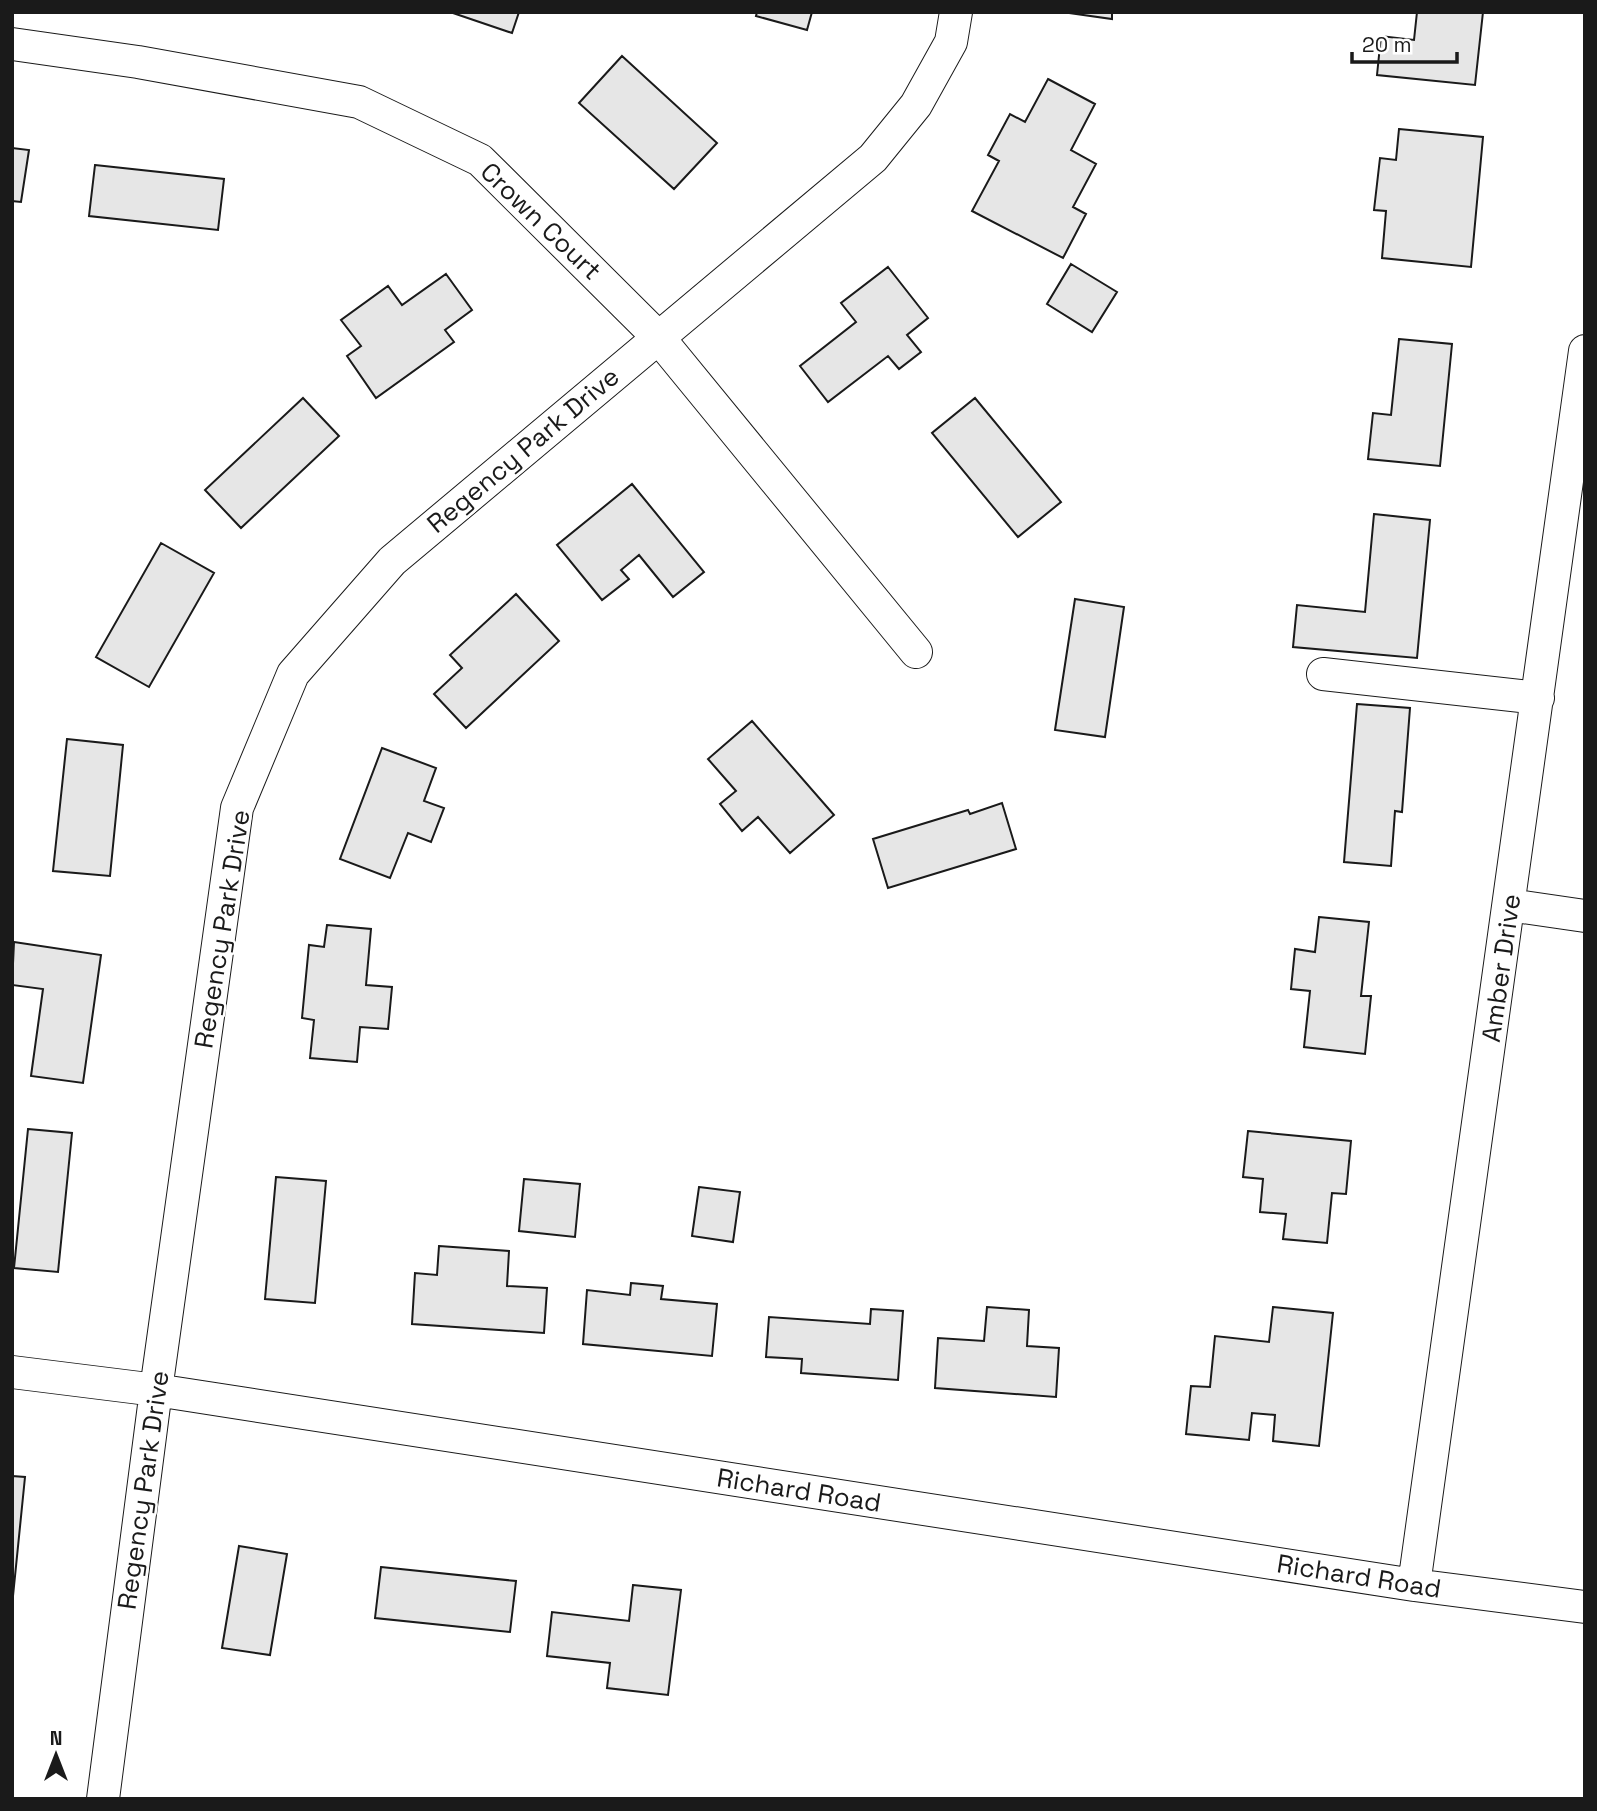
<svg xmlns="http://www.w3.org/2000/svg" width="1597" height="1811" font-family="'Space Grotesk',sans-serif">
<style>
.building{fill:#e6e6e6;stroke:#1a1a1a;stroke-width:2}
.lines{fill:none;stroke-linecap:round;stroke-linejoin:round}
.street-casing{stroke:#1a1a1a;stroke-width:34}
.street{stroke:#fff;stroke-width:32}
.labels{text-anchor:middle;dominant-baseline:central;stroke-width:5;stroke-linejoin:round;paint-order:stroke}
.street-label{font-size:26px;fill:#1a1a1a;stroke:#fff}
</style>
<rect width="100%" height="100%" fill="#fff"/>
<path class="building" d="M450,12H519L512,33Z
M757,12H812L807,30L756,16Z
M1062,12H1112V19Z
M1417,12H1483L1475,85L1377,75L1381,36L1414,40Z
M622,56L717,143L674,189L579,103Z
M1048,79L1095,104L1071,150L1096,164L1073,207L1086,214L1063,258L972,211L999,161L988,155L1010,114L1025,122Z
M1399,129L1483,137L1471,267L1382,258L1386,211L1374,210L1380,158L1396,160Z
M12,148L29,150L21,202L12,201Z
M95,165L224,179L218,230L89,216Z
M1071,264L1117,292L1092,332L1047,304Z
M888,267L928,318L907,335L921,352L899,369L888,356L828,402L800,366L856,322L841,303Z
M446,274L472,310L445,330L454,342L376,398L347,356L361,346L341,320L388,286L402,305Z
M1399,339L1452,344L1440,466L1368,459L1373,413L1391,415Z
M303,398L339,436L241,528L205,490Z
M975,398L1061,502L1018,537L932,433Z
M632,484L704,572L673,597L639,555L621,570L629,579L602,600L557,545Z
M1374,514L1430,520L1417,658L1293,647L1297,605L1365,612Z
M161,543L214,573L149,687L96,657Z
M516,594L559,641L466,728L434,694L462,668L450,655Z
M1075,599L1124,607L1105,737L1055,730Z
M1357,704L1410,708L1402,812L1395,811L1391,866L1344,862Z
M752,721L834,815L790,853L758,817L742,831L720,804L736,791L708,759Z
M67,739L123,745L110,876L53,871Z
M382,748L436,768L424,801L444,808L431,842L408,833L390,878L340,859Z
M1002,803L1016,849L888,888L873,839L968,810L970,814Z
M1319,917L1369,922L1361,996H1371L1365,1054L1304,1047L1310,991L1291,989L1295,949L1315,952Z
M327,925L371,929L366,985L392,987L388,1029L360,1027L357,1062L310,1058L314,1020L302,1018L309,945L324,947Z
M14,942L101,955L83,1083L31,1076L43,989L12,985Z
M28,1129L72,1133L58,1272L14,1268Z
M1248,1131L1351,1141L1346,1194L1332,1193L1327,1243L1283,1239L1286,1214L1260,1212L1263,1179L1243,1177Z
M276,1177L326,1181L315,1303L265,1299Z
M524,1179L580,1184L575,1237L519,1231Z
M699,1187L740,1192L733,1242L692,1236Z
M439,1246L509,1251L507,1286L547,1288L544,1333L412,1324L415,1273L437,1275Z
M631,1283L663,1286L661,1299L717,1304L712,1356L583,1344L587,1290L630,1295Z
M987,1307L1029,1310L1027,1346L1059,1348L1056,1397L935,1388L938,1338L984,1341Z
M1273,1307L1333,1313L1319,1446L1273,1441L1275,1415L1252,1413L1249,1440L1186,1434L1191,1386L1210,1387L1215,1336L1269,1342Z
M871,1309L903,1311L898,1380L801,1373L802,1359L766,1357L769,1317L870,1324Z
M12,1476L25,1477L12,1606Z
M239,1546L287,1554L270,1655L222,1648Z
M381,1567L516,1581L510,1632L375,1618Z
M633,1585L681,1590L668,1695L607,1688L610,1663L547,1656L552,1612L629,1621Z"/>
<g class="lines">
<defs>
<path id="street" d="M12,44L138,62L359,102L480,160L658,337L916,652
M1323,674L1538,698
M1509,905L1585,916
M12,1372L156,1390L1414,1585L1585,1607
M1414,1585L1585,351
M103,1799L156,1390L237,808L293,674L392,561L873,158L916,105L951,42L956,12"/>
</defs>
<use href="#street" class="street-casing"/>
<use href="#street" class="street"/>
</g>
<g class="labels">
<g class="street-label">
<text transform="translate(541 221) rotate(44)">Crown Court</text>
<text transform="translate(523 450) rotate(-40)">Regency Park Drive</text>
<text transform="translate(222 929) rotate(-81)">Regency Park Drive</text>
<text transform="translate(1501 968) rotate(-82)">Amber Drive</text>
<text transform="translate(143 1490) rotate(-82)">Regency Park Drive</text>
<text transform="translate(799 1490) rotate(9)">Richard Road</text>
<text transform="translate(1359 1576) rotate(9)">Richard Road</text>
</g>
</g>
<rect width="1597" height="1811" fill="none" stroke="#1a1a1a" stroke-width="28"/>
<g transform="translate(56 1755)" stroke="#ffffff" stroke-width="5" paint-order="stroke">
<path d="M0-5L12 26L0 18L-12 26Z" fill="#1a1a1a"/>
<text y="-10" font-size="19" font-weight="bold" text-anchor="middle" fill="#1a1a1a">N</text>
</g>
<path d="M1352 52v10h105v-10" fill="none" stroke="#1a1a1a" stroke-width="3.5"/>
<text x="1362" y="52" font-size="21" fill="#1a1a1a" stroke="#ffffff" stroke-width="5" paint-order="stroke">20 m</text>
</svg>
